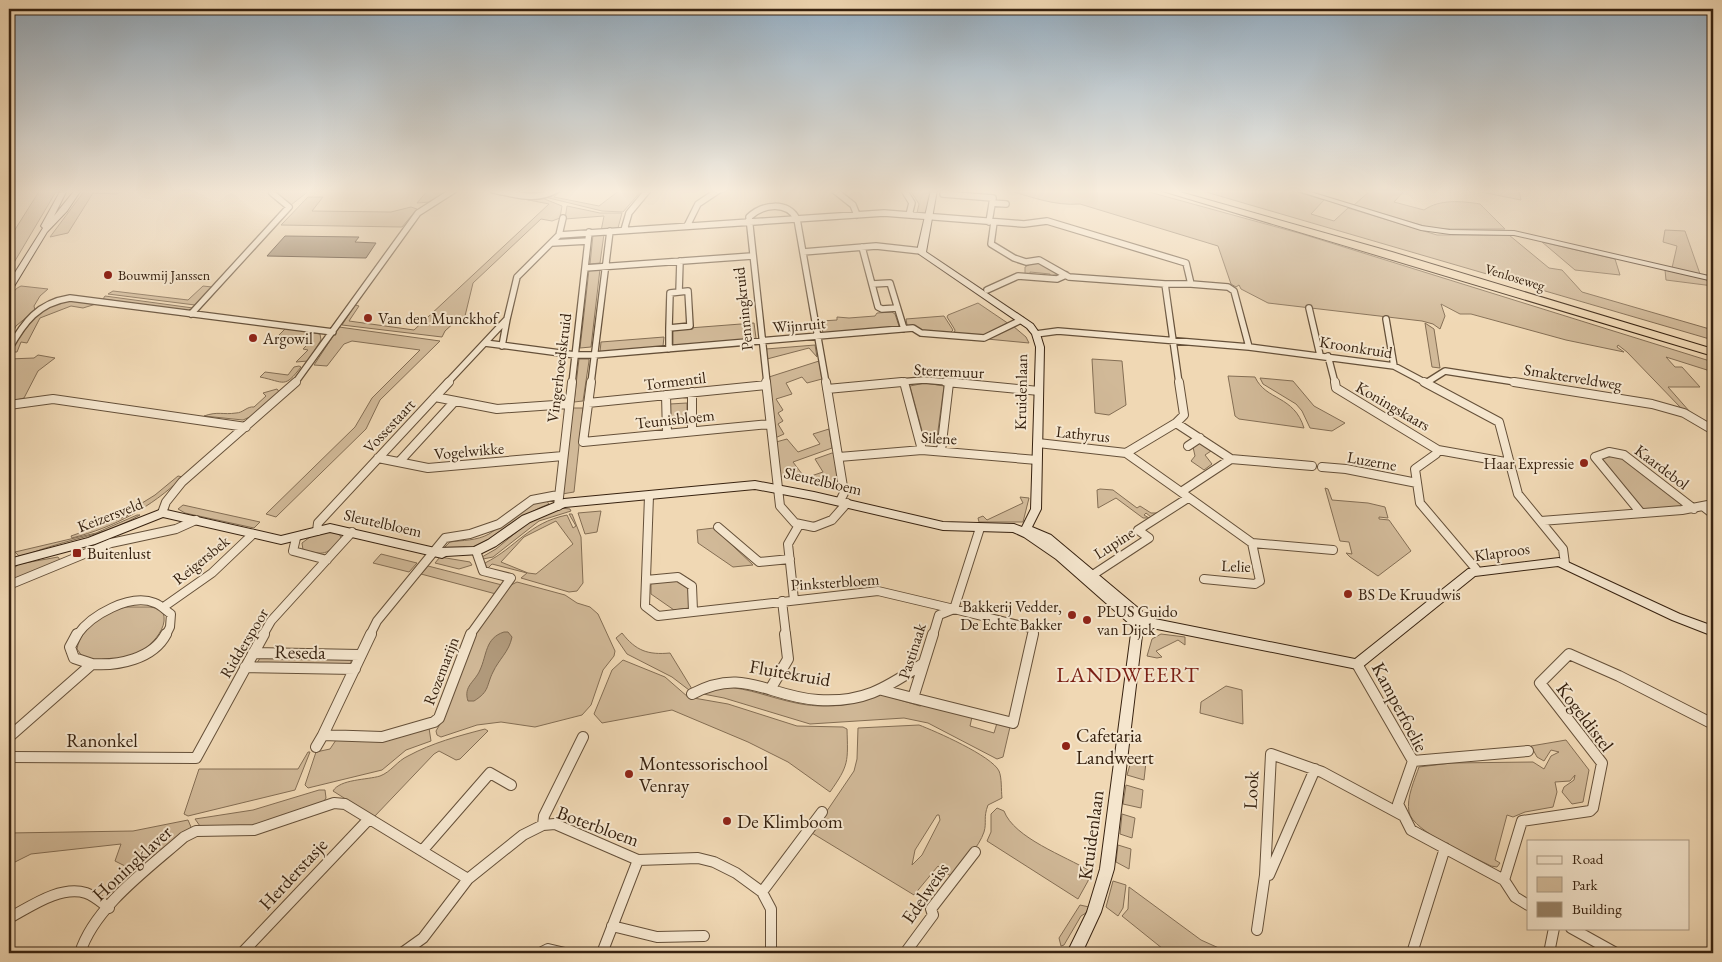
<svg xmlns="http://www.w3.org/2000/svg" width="1722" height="962" font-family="'EB Garamond',serif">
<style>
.green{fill:#d1b998;stroke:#846e54;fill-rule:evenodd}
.water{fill:#b19a7c;stroke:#806a51}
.building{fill:#978165;stroke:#372210}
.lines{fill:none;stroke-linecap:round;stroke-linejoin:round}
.street-far2-casing{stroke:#655039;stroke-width:8}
.street-far1-casing{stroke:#655039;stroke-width:10}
.street-casing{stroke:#655039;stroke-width:12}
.secondary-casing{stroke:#372210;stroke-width:2}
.highway-casing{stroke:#372210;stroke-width:2}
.street-far2{stroke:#f5e6ce;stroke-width:5.5}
.street-far1{stroke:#f5e6ce;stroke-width:8}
.street{stroke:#f5e6ce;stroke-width:10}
.secondary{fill:#f5e6ce;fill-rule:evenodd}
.highway{fill:#f0d8b4;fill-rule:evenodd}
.poi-dot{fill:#8f2418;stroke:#f5e6ce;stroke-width:2}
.labels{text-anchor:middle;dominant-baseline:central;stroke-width:4;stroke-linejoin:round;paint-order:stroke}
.far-poi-label{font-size:14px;fill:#372210;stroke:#f5e6ce;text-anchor:start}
.far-street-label{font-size:14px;fill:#372210;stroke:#f5e6ce}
.street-label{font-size:16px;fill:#372210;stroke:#f5e6ce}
.poi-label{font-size:16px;fill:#372210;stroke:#f5e6ce;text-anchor:start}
.near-street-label{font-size:19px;fill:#372210;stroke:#f5e6ce}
.near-poi-label{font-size:19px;fill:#372210;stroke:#f5e6ce;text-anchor:start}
.near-quarter-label{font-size:22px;letter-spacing:1px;fill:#7a1f14;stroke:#f5e6ce}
</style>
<rect width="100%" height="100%" fill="#f0d8b4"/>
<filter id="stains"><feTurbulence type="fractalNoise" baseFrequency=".004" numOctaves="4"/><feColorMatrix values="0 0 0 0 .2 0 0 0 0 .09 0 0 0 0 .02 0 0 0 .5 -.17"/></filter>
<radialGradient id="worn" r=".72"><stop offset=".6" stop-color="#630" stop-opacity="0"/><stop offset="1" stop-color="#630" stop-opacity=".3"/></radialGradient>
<path class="green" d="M40,190H57L9,271V239Z
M85,190H123L117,194L93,193L68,233L50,237Z
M272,190H310L291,205Z
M428,190H449L430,202L417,203Z
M560,190H562L554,197L599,206L620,190H642L623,212L602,211L545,197Z
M910,190H930L926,214L917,213L919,204Z
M1007,190H1142L1302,234L1713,362V377L1707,370L1666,357L1675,367H1682L1700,387H1668L1690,412L1681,408L1627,352L1618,345L1617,347L1624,352L1566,340L1471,314H1460L1441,304L1445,316L1440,329L1433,324L1422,321L1268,303L1241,289L1239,285L1236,287L1231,284L1218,246L1080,204C1054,206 1032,197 1007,190Z
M1199,190L1230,191L1232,190H1290L1324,200L1311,214L1334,221L1348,208L1437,235H1509L1549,268L1562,270L1582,292L1713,330V340Z
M1371,190H1405L1394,202L1424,210C1440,199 1461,201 1480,204L1505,229H1434L1354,205Z
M1470,190H1519L1521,200L1471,190Z
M502,193L542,198L562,206L560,218L552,221L541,219L473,283L465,316L460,320H457L445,331L442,337L342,325L355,305L359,306L349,321L414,330L549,204L498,194Z
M308,197H323L312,211L391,212L411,207L417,209L402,227L281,225Z
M567,206L600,213H622L618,228L601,231L604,216L565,219Z
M1665,230L1685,231L1700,274L1672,268L1677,246L1663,242Z
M604,234L600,263L590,264L593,235Z
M1542,242L1615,259L1620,275L1575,270Z
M1034,262H1040L1060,274L1050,276V274L1030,272V275H1025V267Z
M600,269L591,347L580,348L589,270Z
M1665,270L1713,281V286L1666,280Z
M21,286L48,289L40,296L34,306L35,310L16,326L9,341C9,325 3,293 21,286Z
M203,286L212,287L195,305L108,294L113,291L188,300Z
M105,296L193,308L188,311L103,299Z
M65,300L96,304L83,308L71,306L40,318L27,343L21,342L17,352H11C26,324 32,310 65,300Z
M978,303L1009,324L986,335L954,334L955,330L947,317L948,315Z
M892,312L895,314L899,326L895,328L823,334L821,321L837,320V317L849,318L875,316L877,313Z
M944,316L953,330L950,333L922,331L907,325L906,319Z
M754,323L756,338L753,340L673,345V331L676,329Z
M1425,323L1434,329L1440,368L1432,367Z
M1013,326L1026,337L1029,343L987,339Z
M339,327L440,341L380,400L366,429L276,517L266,514L355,427L372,398L420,350L352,341L344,344L327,366L314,365Z
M286,328L320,334L321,340L308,361L296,362L308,350L303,349L310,342L277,337Z
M664,337L663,346L660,347L600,352L601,342Z
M815,345L817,357L809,348L767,359L766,349Z
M38,355L55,358L38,371L24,398L9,402V359L34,358Z
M579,359H589V361L583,401L574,402Z
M1092,359L1122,361L1126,405L1109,415L1095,413Z
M819,361L822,379L807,383L802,377L786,383L792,394L776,399L783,410L778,413L783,421L778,424L784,434L775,438L769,377Z
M299,366L301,367C284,389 285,382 260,377L265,372L288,375L294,367Z
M1228,376L1255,377C1266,401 1294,395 1304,428L1239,419L1235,416Z
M1260,378L1293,381L1314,406L1345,423L1332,431L1310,428L1302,411L1296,404L1263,384Z
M925,383L944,386L937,438H924L910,386Z
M277,389L280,393L254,415L243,420L204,416C218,411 223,415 236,413C243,413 247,406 254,407L266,396L263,393Z
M687,403V422L671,423L670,404Z
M573,408H583L574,492L562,494Z
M829,429L832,448L793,462L805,478L823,472L815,459L832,453L836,454L839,489L779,476L776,442L787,439L798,452L820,444L813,434Z
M1199,443L1211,451L1205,455L1212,464L1204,470L1191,461L1195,456L1193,447Z
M1619,456L1683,504L1682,507L1647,510L1638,506L1602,461L1605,457Z
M178,476L183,477C150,508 115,527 72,538L71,536L127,516L134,508L155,495Z
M1325,488L1328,489L1332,500L1368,503L1385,507L1388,518L1379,517V519L1389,520L1411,551L1378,576L1350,557L1346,553L1352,554L1349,542L1340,541Z
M1100,489L1113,490L1137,508L1140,506L1151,513H1157L1151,517L1146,513L1144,515L1149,518H1143L1116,498L1098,508L1097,490Z
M1020,497L1029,498L1023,522H979L978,518L983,516L987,520L1023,503Z
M546,500L549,504C522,513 502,537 475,548C467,551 453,549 444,548L450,542C463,540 476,541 489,534C508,522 522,504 546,500Z
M183,505L260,522L254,528L185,513L178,509Z
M561,508L570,509L571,511L539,521L493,557L483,559L482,557L496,549L531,520Z
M601,511L597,532L585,534L578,513Z
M569,514H572L581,537L583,583L577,591L569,592L521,578L527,573L492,564L487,569L485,563C517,547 528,523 567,515L573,528L576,526ZM556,521L573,544L536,574L528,573L501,562L524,537Z
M137,515H140C110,533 84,536 52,546C41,549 31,554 19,556L15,552L96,533Z
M714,528L753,565L733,567L698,543L697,530Z
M323,532L339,533L341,538C326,556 325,555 303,550L302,543L310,537Z
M381,554L417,563L409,572L373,563Z
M58,557L62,563L15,580L9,578V572L19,564Z
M440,557L470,562L472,565L459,569L435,563Z
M428,566L502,585L496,594L421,574Z
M677,580L689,588V608L674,610L651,594V583Z
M517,582L565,595L577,603L590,607L598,614L615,651L614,656L603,670L591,705L582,715L535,727L501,722L477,725L441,737L437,735L436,731L444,717L477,630L509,586Z
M125,607H150L161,609C175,629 139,658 121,661C107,663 95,660 82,656L77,649C81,626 104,613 125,607Z
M622,633C636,651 648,655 670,653L692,689L689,690L672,677L627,654L616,638Z
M1161,634L1185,637V645L1178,640L1156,651L1162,657L1157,658L1147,656L1152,639Z
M261,657L352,658L350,665L256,664Z
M623,660L665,677L688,697L728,704L797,726L843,727L847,729C848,762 849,765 830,792L788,762L748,742L672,710L602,723L594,714L612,670Z
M1226,686L1242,690L1243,724L1200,713L1201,702Z
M724,687C749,688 771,698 796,703C823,709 855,706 880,694L920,706L926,704L972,717L970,726L994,733L997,723L1010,727L1003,757L997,759L928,723L904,718L810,724L724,698L698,693Z
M919,725C935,731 992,756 999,771C1002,778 1001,790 1002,798L988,805C983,818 987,822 984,832C979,847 964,862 954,875H949L938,866L914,895L812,833L854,771L857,759L858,728ZM937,815H939L940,820L922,855L912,865L915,850Z
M429,728L431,741L406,750L382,770L308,788L305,785L316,752L330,749L336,740Z
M485,729L488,731L460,759L456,760L439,751L434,754L374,817L333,791C340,779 367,780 380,776C391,772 397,761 408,756C432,743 458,736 485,729Z
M1566,740L1589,770L1583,802L1572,804L1562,792L1564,787L1574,780L1575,775L1570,781L1555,782L1557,792L1553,807L1525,812L1513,817L1507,815L1495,860L1500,863L1497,867L1491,866C1472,856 1413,832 1409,812C1406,798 1415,779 1419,767L1451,763L1533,762L1544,769L1551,756L1559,752L1551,750L1544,761L1537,757L1531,746Z
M308,752H310L295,790L188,816L184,814L199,769H298Z
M1132,758L1146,762L1144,780L1127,775Z
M1126,785L1143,790L1141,808L1123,804Z
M319,790H325L326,798L323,803L255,826H200L195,819L253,810Z
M997,808L1004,811C1014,838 1065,856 1090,871L1088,881L1078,899L987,841L991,832V814Z
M1122,814L1135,818L1132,838L1120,834Z
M188,820L191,827L185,833L119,890L110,892L131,869L115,861L121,844L31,854L9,865V833L133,831Z
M1118,845L1131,849L1129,869L1116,862Z
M1113,881L1126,885L1123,908L1118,916L1106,907Z
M1129,887L1201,940L1221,949L1252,953H1168L1122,916L1128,909Z
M1080,905L1089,907L1086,913L1081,916L1064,945L1061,946L1059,938Z"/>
<path class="water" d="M504,632H508L512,637C509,652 499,659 493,672C486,686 490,691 474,701H468C463,686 475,682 480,670C487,655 485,638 504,632Z"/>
<path class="building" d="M285,236L359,237L355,242L376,243L366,258L267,256Z"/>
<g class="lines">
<defs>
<path id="street-far2" d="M493,190C514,194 536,202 556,190
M834,190L853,205L857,215
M904,190L912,203L909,215
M943,194L993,198L989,222
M992,203L1006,204
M994,222L991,244L1014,258L1026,262L1039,260L1069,277L1165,284
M687,226L698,204L719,190
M624,230L629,213L648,190
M559,235L884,213L1024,224L1047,221L1186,263L1191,284H1165L1179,383
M552,243L588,241
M862,247L878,307L882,309L897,308
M803,252L876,246L921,251
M585,268L752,256
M872,284L890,283L904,329
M1191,284L1228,287L1234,291L1249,347
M987,290L1018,276L1057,279L1066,275
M1309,308L1320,355
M191,314L289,207L272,193
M1386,319L1394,366
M669,328L670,293L679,292
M1036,334L1058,331L1249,347L1394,366L1426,383
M485,343L575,355H594L913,328L921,333L984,338L1021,320
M502,346L507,319
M9,349C24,322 38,303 70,298L333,332
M669,349V328L690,326L688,291L679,292L680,261
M1328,356L1335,383
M295,383L418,213L454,190
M447,383L507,319L517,277L559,235L563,218
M572,383L589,232
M591,383L610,231
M767,383L749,217C763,204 787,201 797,219L826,383
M888,383L924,380L959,383
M1426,383L1445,371L1522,383"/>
<path id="street-far1" d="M591,382L583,442L770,424
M766,382L780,506L795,523L814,527L832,520L847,503
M826,382L844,493L840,501
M904,382L922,450
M946,382L1039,391
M1335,382L1336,388L1438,450L1436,454L1415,469L1420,503L1476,569
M1424,382L1499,422L1518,494L1563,549L1565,564
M1514,382L1652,404L1684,413L1713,430
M827,389L902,382
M692,392V431
M666,395L667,434
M435,397L497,409L569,404
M588,403L766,385
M9,405L53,399L246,427
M1176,423L1231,459L1181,492L1126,453Z
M1176,423L1184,415L1179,382
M1038,443L1126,453
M1188,446L1200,438
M1438,450L1511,463
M941,451L949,383
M839,457L922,450L1037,460
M378,458L428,468L563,456
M1231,459L1312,466
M399,462L455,401
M1322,467L1346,469L1417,483
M1181,492L1252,543L1333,550
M649,496L645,606L658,616L878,591L954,609L980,528
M558,506L572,382
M1704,507L1713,514
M162,513L166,502L182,482L296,382
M1641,513L1595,457L1609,452L1624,455L1694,509
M1541,521L1682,510L1713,504
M718,527L759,562L790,559
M317,531L318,523L449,382
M296,538L293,551L327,560
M1088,578L1149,538L1138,530L1188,498
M1204,579L1255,584L1260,581L1252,543
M646,580L678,577L692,586L693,611
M9,585L111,543L176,529L196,520
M794,600L788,544L799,525
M782,601L786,635
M165,606L212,573L253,534
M77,635C91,615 130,593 155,603C161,605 166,611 171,614L170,627L166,635
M263,635L271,621L352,532
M370,635L377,621L445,538L470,534L499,524L532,500L558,495
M470,635L511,578L483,571L476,551
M933,635L939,615L954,609L1034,629L1033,635"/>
<path id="street" d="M77,634L70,647L74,658L92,664
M371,634L323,735L382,737L434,722L439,718L471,634
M933,634L913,698L1013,723L1033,634
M253,653L360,655
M92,664C118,666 153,659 166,634
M1357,664L1413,761L1398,804L1411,830L1504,880L1515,897L1528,905
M245,667L355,669
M771,688L788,659L785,634
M882,690L913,698
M692,694C744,666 768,697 818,700C865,703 887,687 924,663
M9,737L92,664
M316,747L323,735
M9,757L196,758L264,634
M1413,761L1528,751
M543,825L544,816L583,737
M422,851L490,773L511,785
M1265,875H1269L1315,769
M1504,880L1522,821L1590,811L1593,808L1602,763L1540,683L1569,654L1619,676L1713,724
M762,892L822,812
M9,918C30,907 60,885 86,893C95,896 102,903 109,908
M612,926L657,937L704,936
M1571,928L1616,953
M1257,930L1265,875L1271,754L1322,772L1402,815
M80,953C94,907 149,868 184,837L196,831L254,830L334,803L345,804L468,879
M242,953L369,819
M402,953L423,938L468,879L523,835L543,825L555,824L638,860L698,858L714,862L736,873L762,892L771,909V953
M540,953L548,949L565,953
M602,953L638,860
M905,953L933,915L931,909L975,852
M1412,953L1445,848
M1549,953L1554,928"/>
<path id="secondary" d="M61,190H67L54,216L75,190H81L67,211L47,232L13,288L9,290V282L43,228L41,226Z
M931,190H937L926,252L1033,324L1040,334L1044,347L1041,509L1032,527L1051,535L1150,618L1355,659L1468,569L1559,558L1680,614L1713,626V636L1672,620L1558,566L1475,576L1361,668L1357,669L1147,627H1143L1114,869L1101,912L1082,953H1067L1087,912L1100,869L1132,626L1056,559L1024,537L1013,532L943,530L814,500L755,489L565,507L530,522L496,546L480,554L446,556L442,558L330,532L281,544L163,517L95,544L9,567V559L88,538L162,509L281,536L330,524L435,548L474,547L488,540L522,516L564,499L755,481L814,492L943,522L1014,524L1022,527L1031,509L1036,347L1032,334L1027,328L919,254L917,251Z
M1295,190H1304L1422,226L1450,230L1514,231L1713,277V281L1514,235L1450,234L1421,230Z"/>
<path id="highway" d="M1159,190H1173L1392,252L1713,349V356Z"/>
</defs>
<use href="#street-far2" class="street-far2-casing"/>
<use href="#street-far1" class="street-far1-casing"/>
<use href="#street" class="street-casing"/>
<use href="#secondary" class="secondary-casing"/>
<use href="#highway" class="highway-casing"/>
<use href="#street-far2" class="street-far2"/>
<use href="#street-far1" class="street-far1"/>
<use href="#street" class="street"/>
<use href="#secondary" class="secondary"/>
<use href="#highway" class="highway"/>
</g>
<linearGradient id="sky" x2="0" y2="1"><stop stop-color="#92aabd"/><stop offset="0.59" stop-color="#f8eddd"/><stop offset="1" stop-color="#f8eddd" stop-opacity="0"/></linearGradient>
<rect width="1722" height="324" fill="url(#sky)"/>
<g class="poi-dot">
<circle cx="108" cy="275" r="5"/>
<circle cx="368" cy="318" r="5"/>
<circle cx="253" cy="338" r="5"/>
<circle cx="1584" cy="463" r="5"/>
<rect x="72" y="548" width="10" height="10" rx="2.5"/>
<circle cx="1348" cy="594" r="5"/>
<circle cx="1072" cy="615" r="5"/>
<circle cx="1087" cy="620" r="5"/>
<circle cx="1066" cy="746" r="5"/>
<circle cx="629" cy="774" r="5"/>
<circle cx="727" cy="821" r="5"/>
</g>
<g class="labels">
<g class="far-poi-label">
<text x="118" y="275">Bouwmij Janssen</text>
</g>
<g class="far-street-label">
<text transform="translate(1515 277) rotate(17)">Venloseweg</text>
</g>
<g class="street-label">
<text transform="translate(743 309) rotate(-96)">Penningkruid</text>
<text transform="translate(799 325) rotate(-5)">Wijnruit</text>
<text transform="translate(1356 347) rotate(9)">Kroonkruid</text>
<text transform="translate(559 368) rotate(-83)">Vingerhoedskruid</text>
<text transform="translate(949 371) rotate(3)">Sterremuur</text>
<text transform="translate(1573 377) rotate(9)">Smakterveldweg</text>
<text transform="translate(675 381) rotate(-7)">Tormentil</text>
<text transform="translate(1021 392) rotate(-89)">Kruidenlaan</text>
<text transform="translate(1393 406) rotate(30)">Koningskaars</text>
<text transform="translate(675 419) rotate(-6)">Teunisbloem</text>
<text transform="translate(389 426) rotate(-47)">Vossestaart</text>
<text transform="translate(1083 434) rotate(6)">Lathyrus</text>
<text transform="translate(939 438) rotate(3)">Silene</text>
<text transform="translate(469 451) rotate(-5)">Vogelwikke</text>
<text transform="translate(1372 461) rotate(10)">Luzerne</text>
<text transform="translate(1662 467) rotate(37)">Kaardebol</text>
<text transform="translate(823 481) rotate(13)">Sleutelbloem</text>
<text transform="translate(110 515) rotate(-21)">Keizersveld</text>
<text transform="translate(383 523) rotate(13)">Sleutelbloem</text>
<text transform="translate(1114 543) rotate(-33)">Lupine</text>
<text transform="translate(1502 552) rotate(-8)">Klaproos</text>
<text transform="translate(201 560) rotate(-39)">Reigersbek</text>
<text transform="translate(1236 566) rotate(2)">Lelie</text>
<text transform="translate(835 582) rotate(-4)">Pinksterbloem</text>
<text transform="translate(244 643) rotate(-59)">Ridderspoor</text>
<text transform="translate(912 651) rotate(-72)">Pastinaak</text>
<text transform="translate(441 671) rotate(-69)">Rozemarijn</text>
</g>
<g class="poi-label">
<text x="378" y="318">Van den Munckhof</text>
<text x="263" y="338">Argowil</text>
<text x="1574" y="463" text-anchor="end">Haar Expressie</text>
<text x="87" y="553">Buitenlust</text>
<text x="1358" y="594">BS De Kruudwis</text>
<text x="1062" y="606" text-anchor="end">Bakkerij Vedder,<tspan x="1062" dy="18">De Echte Bakker</tspan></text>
<text x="1097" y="611">PLUS Guido<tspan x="1097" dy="18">van Dijck</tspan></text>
</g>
<g class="near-street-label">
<text transform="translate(300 652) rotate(1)">Reseda</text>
<text transform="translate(790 673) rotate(10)">Fluitekruid</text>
<text transform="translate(1400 707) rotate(62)">Kamperfoelie</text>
<text transform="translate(1585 717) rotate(53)">Kogeldistel</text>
<text x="102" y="740">Ranonkel</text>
<text transform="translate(1251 790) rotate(-87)">Look</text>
<text transform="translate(598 826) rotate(20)">Boterbloem</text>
<text transform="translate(1091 835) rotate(-82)">Kruidenlaan</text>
<text transform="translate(132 863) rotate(-43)">Honingklaver</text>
<text transform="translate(293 874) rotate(-47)">Herderstasje</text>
<text transform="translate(925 893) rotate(-56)">Edelweiss</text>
</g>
<g class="near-poi-label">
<text x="1076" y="735">Cafetaria<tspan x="1076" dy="22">Landweert</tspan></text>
<text x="639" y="763">Montessorischool<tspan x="639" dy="22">Venray</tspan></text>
<text x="737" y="821">De Klimboom</text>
</g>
<g class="near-quarter-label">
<text x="1128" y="674">LANDWEERT</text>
</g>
</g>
<rect width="1722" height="962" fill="none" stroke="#f0d8b4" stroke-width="30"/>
<rect x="10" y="10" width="1702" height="942" fill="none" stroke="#372210" stroke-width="2.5"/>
<rect x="15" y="15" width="1692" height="932" fill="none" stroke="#372210"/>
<rect x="1527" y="840" width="162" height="90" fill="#f5e6ce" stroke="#a99882"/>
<rect x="1537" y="856" width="25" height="8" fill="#f5e6ce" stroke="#a99882"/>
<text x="1572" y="864" font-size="15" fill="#372210">Road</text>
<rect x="1537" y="877" width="25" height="15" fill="#d1b998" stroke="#a99882"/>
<text x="1572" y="890" font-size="15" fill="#372210">Park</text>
<rect x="1537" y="902" width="25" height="15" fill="#978165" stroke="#a99882"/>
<text x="1572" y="914" font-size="15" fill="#372210">Building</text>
<rect width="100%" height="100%" filter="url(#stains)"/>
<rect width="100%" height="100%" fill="url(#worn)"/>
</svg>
